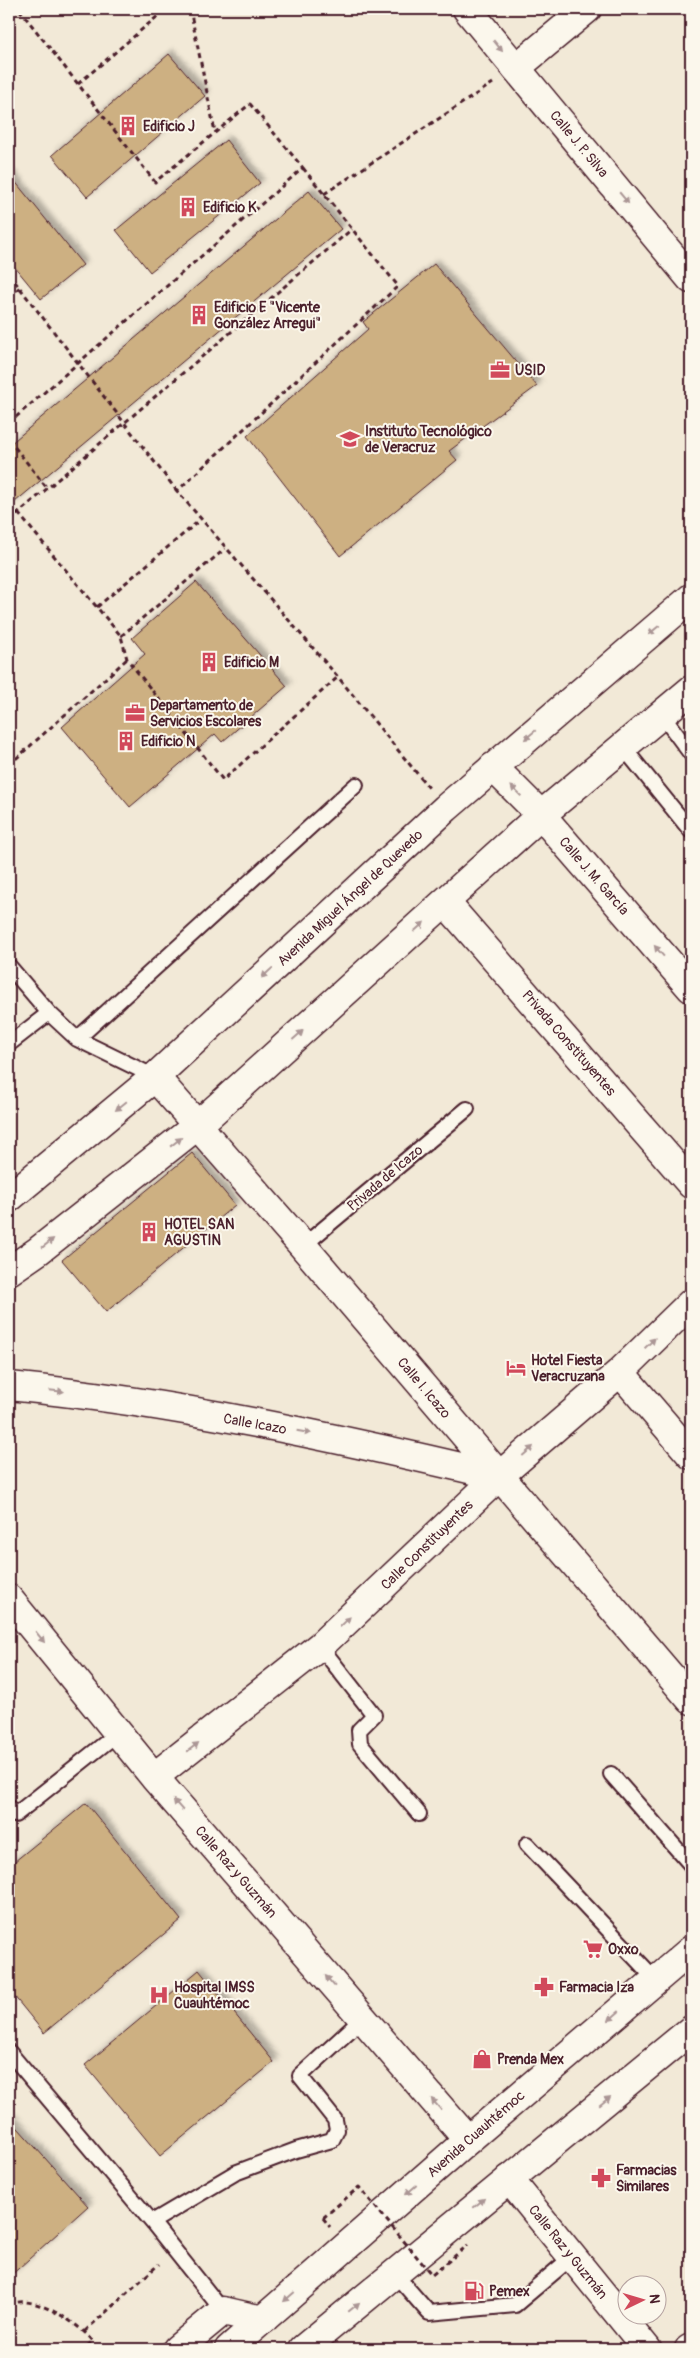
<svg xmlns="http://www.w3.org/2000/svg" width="700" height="2358" font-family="Pangolin,sans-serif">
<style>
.building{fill:#cdb082;stroke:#4a1f2b;filter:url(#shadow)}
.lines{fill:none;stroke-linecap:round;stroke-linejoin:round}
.service-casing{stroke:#4a1f2b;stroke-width:18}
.minor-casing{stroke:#4a1f2b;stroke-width:31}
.tertiary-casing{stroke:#4a1f2b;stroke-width:31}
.secondary-casing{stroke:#4a1f2b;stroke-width:31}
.path{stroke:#4a1f2b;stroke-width:3;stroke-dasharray:5 4;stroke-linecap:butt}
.service{stroke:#fbf7ec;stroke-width:14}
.minor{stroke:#fbf7ec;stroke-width:28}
.tertiary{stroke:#fbf7ec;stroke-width:28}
.secondary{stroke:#fbf7ec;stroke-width:28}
.path-bridge{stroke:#4a1f2b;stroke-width:3;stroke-dasharray:5 4;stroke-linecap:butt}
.oneway{fill:#ab9695}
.labels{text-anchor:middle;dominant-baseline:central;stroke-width:4;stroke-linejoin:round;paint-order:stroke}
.poi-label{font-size:14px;font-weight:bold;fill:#4a1f2b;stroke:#fbf7ec;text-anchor:start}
.street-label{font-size:14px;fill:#4a1f2b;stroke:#fbf7ec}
</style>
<defs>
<filter id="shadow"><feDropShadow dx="4.5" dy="-4.5" stdDeviation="2.5" flood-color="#0004"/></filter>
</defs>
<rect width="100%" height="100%" fill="#f2e9d7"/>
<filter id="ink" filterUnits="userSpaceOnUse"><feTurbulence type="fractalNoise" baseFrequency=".02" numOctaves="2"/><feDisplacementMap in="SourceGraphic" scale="10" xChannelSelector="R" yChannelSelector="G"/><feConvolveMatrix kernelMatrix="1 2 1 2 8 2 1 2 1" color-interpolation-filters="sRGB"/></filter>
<g filter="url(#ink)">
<path class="building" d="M169,54L205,96L87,197L52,155Z
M226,140L260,183L150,272L116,230Z
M9,174L83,265L41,299L9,260Z
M309,191L341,229L9,507V445Z
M434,264L537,386L449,451L457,460L340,556L247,436L368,329L363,322Z
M196,582L287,686L222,742L215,734L130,807L62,727L145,654L132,638Z
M192,1153L235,1205L106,1312L62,1260Z
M86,1803L181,1920L44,2033L9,1990V1866Z
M199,1970L274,2062L160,2156L85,2065Z
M9,2118L88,2206L9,2277Z"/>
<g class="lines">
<defs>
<path id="service" d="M662,715L691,754
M623,747L691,831
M9,966L49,1013L77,1039L155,1077
M77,1039L356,785
M9,1044L49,1013
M303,1246L467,1109
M320,1646L374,1715L359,1730L360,1744L419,1814
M611,1774L691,1865
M9,1807L15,1815L118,1733
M527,1844L656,1980
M9,2052L152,2222L223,2311
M152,2222L235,2173L296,2150L332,2140L337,2130L335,2120L300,2076L362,2019
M394,2273L429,2313L515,2305L572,2257"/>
<path id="minor" d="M516,68L587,9
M493,767L541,815L691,988
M446,903L691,1184
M155,1077L303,1246L691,1700
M620,1372L691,1455
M9,1386C174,1402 338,1438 499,1476
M9,1599L154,1777L468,2140
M154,1777L320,1646L499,1476L620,1372L691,1303
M509,2179L647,2349
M177,2349L223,2311L263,2320
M689,2349L691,2348"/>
<path id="tertiary" d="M467,9L691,279"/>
<path id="secondary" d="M9,1198L155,1077L446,808L691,598
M9,1271L38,1251L198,1125L541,815L691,690
M229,2349L468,2140L691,1950
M303,2349L691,2030"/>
</defs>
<use href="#service" class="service-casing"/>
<use href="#minor" class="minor-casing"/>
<use href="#tertiary" class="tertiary-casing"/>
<use href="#secondary" class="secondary-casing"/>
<path class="path" d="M190,9L215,132
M78,84L166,9
M303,168L398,286L177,491L338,677L429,788
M324,194L493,83
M9,274L177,491
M9,297L20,287
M9,423L303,168L250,104L155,182L19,9
M9,440L47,488
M18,513L121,636L127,659L223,780L338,677
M9,521L352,229
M97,607L200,520
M121,636L225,549
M9,765L127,659
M323,2218L330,2227
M9,2304C14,2303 20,2301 25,2302C46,2303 80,2325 93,2341L84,2349
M85,2331L159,2264"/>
<use href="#service" class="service"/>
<use href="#minor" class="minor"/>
<use href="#tertiary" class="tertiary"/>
<use href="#secondary" class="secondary"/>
<path class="path-bridge" d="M323,2218L359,2187L432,2275L468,2245"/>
</g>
<defs><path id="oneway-solid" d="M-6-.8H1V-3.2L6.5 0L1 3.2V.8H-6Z" transform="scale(1.25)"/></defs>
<g class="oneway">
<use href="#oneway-solid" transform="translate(498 46) rotate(51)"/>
<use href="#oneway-solid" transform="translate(624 198) rotate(50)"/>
<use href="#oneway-solid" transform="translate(654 630) rotate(140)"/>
<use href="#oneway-solid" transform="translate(530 735) rotate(140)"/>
<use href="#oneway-solid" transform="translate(516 791) rotate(-135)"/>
<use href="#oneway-solid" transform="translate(419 927) rotate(-42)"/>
<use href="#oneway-solid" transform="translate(659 951) rotate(-131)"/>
<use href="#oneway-solid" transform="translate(267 973) rotate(137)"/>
<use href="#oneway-solid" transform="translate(298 1035) rotate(-42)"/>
<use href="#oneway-solid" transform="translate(121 1106) rotate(141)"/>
<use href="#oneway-solid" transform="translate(176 1142) rotate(-38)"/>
<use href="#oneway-solid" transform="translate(48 1243) rotate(-38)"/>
<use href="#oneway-solid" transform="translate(650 1343) rotate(-44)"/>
<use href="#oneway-solid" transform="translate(57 1391) rotate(6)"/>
<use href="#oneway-solid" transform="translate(304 1432) rotate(10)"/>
<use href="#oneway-solid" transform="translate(528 1451) rotate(-41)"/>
<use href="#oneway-solid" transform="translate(345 1622) rotate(-44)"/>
<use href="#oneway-solid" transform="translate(40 1637) rotate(51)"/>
<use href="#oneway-solid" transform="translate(193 1747) rotate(-38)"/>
<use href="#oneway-solid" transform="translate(178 1805) rotate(-131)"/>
<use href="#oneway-solid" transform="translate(330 1981) rotate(-131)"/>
<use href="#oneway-solid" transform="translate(614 2016) rotate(139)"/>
<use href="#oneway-solid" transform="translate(605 2101) rotate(-39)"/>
<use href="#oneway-solid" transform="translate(436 2104) rotate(-131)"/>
<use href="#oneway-solid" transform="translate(411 2190) rotate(139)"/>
<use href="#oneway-solid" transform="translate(479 2203) rotate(-40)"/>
<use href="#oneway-solid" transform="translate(289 2297) rotate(139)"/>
<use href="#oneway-solid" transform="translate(354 2307) rotate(-40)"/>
</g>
</g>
<defs>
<symbol id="building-bare" viewBox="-9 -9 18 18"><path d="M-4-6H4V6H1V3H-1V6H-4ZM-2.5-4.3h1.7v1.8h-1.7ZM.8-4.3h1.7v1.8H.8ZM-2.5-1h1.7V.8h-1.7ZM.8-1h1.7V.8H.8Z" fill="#d1495b" stroke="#fbf7ec" stroke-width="2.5" paint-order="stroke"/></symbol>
<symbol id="office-bare" viewBox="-9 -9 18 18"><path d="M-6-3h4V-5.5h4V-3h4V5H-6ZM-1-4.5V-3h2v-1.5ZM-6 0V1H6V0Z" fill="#d1495b" stroke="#fbf7ec" stroke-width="2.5" paint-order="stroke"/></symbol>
<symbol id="university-bare" viewBox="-9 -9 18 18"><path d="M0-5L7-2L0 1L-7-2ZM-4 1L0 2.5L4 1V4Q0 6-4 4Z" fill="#d1495b" stroke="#fbf7ec" stroke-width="2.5" paint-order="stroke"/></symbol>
<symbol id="hotel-bare" viewBox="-9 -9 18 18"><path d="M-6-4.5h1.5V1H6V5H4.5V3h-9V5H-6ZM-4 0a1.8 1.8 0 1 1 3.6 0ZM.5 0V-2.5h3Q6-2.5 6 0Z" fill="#d1495b" stroke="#fbf7ec" stroke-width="2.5" paint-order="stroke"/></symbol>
<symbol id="supermarket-bare" viewBox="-9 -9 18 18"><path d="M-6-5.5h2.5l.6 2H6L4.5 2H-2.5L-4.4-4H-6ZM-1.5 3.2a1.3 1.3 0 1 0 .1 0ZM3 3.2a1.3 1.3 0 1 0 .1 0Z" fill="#d1495b" stroke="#fbf7ec" stroke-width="2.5" paint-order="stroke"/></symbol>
<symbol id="pharmacy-bare" viewBox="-9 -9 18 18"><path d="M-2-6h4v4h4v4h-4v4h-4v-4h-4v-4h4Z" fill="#d1495b" stroke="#fbf7ec" stroke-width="2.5" paint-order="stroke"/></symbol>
<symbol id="hospital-bare" viewBox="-9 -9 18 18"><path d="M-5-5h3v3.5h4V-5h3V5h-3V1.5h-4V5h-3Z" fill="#d1495b" stroke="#fbf7ec" stroke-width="2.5" paint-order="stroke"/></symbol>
<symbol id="shop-bare" viewBox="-9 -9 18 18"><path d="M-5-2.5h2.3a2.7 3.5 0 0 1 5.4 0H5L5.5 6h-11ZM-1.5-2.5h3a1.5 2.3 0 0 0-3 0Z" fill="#d1495b" stroke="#fbf7ec" stroke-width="2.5" paint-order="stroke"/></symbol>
<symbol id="fuel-bare" viewBox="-9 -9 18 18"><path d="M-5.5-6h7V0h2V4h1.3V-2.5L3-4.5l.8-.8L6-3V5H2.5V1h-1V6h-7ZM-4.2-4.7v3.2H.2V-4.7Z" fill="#d1495b" stroke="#fbf7ec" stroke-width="2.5" paint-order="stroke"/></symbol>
</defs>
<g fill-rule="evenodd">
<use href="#building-bare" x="114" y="112" width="28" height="28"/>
<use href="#building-bare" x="174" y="193" width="28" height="28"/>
<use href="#building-bare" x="185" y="301" width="28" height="28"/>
<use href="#office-bare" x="486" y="356" width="28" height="28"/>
<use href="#university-bare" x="336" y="425" width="28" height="28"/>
<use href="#building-bare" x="195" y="648" width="28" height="28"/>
<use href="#office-bare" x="121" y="699" width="28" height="28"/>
<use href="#building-bare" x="112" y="727" width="28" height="28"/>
<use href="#building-bare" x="135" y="1218" width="28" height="28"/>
<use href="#hotel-bare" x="502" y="1354" width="28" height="28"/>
<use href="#supermarket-bare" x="579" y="1935" width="28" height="28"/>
<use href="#pharmacy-bare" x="530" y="1973" width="28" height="28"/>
<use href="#hospital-bare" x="145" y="1981" width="28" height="28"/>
<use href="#shop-bare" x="468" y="2045" width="28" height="28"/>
<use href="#pharmacy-bare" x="587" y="2164" width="28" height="28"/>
<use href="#fuel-bare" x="460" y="2277" width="28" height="28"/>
</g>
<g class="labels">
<g class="poi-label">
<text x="143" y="126">Edificio J</text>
<text x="203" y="207">Edificio K</text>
<text x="214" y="307">Edificio E "Vicente<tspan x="214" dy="16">González Arregui"</tspan></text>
<text x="515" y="370">USID</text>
<text x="365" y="431">Instituto Tecnológico<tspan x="365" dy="16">de Veracruz</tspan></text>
<text x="224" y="662">Edificio M</text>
<text x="150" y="705">Departamento de<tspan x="150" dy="16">Servicios Escolares</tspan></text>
<text x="141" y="741">Edificio N</text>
<text x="164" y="1224">HOTEL SAN<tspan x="164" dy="16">AGUSTIN</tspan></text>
<text x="531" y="1360">Hotel Fiesta<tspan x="531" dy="16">Veracruzana</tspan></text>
<text x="608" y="1949">Oxxo</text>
<text x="174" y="1987">Hospital IMSS<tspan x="174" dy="16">Cuauhtémoc</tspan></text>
<text x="559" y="1987">Farmacia Iza</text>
<text x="497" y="2059">Prenda Mex</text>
<text x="616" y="2170">Farmacias<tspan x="616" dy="16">Similares</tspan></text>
<text x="489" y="2291">Pemex</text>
</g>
<g class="street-label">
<text transform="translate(579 144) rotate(50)">Calle J. P. Silva</text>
<text transform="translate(594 876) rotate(49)">Calle J. M. García</text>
<text transform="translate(350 898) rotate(-43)">Avenida Miguel Ángel de Quevedo</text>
<text transform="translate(569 1043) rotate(49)">Privada Constituyentes</text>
<text transform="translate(385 1178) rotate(-40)">Privada de Icazo</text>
<text transform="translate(424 1388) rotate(50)">Calle I. Icazo</text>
<text transform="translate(255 1424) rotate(10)">Calle Icazo</text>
<text transform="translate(427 1545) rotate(-44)">Calle Constituyentes</text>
<text transform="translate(236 1872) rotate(49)">Calle Raz y Guzmán</text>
<text transform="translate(476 2134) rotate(-41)">Avenida Cuauhtémoc</text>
<text transform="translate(568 2252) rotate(51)">Calle Raz y Guzmán</text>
</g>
</g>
<rect width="700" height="2358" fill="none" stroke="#fbf7ec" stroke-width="30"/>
<rect x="15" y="15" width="670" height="2328" fill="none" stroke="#4a1f2b" stroke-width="2" filter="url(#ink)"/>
<g transform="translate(642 2300) rotate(85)"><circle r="24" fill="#fbf7ec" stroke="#b4a19f"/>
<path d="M0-4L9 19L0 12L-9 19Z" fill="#d1495b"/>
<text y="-8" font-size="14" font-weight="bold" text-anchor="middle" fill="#4a1f2b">N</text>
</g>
</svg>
